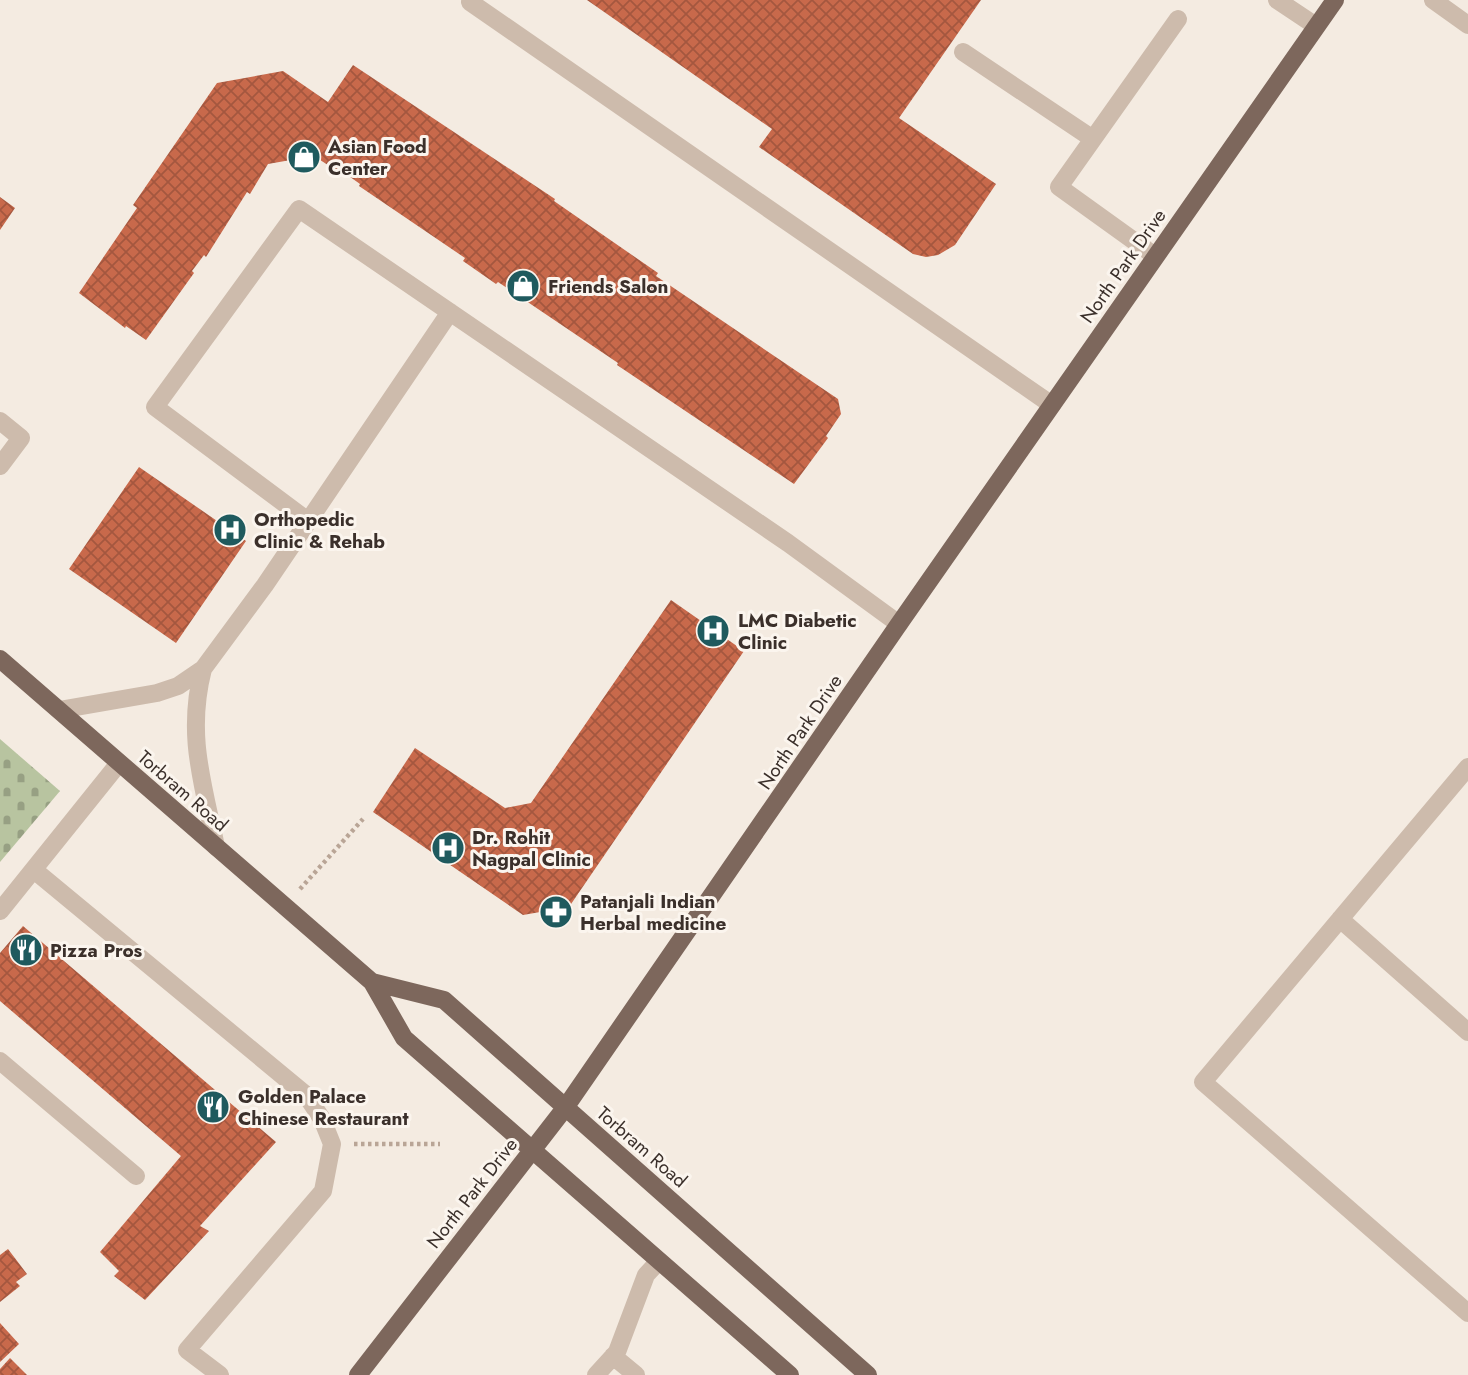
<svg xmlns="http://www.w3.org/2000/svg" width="1468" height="1375" font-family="Jost,sans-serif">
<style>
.cemetery{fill:url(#cemetery-stones)}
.building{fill:url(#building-cross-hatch)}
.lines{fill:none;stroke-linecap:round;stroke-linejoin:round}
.path{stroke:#b9a596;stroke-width:4.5;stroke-dasharray:3.5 3.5;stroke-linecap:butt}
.minor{stroke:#cdbbac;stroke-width:18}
.major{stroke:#7d675c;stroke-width:18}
.labels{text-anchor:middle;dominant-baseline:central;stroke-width:6;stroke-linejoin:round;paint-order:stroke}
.poi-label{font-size:19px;font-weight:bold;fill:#3b302b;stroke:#fbf5ee;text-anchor:start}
.street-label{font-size:19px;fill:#3b302b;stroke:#fbf5ee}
</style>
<defs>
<pattern id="cemetery-stones" width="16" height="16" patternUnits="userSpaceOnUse" patternTransform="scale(1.75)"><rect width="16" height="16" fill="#b8c4a0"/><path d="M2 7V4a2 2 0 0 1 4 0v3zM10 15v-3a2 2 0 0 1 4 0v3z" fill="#97a083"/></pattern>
<pattern id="building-cross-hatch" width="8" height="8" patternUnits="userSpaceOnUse" patternTransform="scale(1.75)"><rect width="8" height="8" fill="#c8694b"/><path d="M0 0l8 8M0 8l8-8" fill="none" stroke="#a4573f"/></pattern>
</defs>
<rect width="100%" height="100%" fill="#f4ebe1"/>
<path class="cemetery" d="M0,739L60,791L0,862Z"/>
<path class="building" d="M587,0H981L899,118L996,184L955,245L938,255L926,257L913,254L759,147L772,129Z
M353,65L555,199L554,201L658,273L656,276L838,399L841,414L826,436L828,438L794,484L617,365L618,363L498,282L496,284L463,261L465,258L359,186L360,184L346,174L345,176L317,158L319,155L268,164L250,194L247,192L206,257L204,255L192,271L194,273L146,340L126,326L125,328L79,293L137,208L133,205L217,83L283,71L328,102Z
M0,197L15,208L0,230Z
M139,467L246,541L176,643L69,569Z
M671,600L744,651L569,907L523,915L373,812L415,748L505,808L531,803Z
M23,926L276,1142L200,1226L209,1231L145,1300L114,1276L119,1271L100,1252L181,1156L0,1001V953Z
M8,1249L27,1274L16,1282L20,1286L0,1302V1255Z
M0,1323L19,1344L0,1362Z
M10,1358L27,1375H0V1369Z"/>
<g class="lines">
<path class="path" d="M300,889L363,819
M354,1144H440"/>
<path class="minor" d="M1277,0L1316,26
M1433,0L1468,25
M470,2L1052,405
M963,52L1093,139
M1155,256L1059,187L1178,19
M0,421L21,438L0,466
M308,521L155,407L299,209L788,543L899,624
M203,669C186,735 203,783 216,847
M59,710L157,693L178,686L203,669L265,585L450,312
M1468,767L1203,1082L1468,1313
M34,870L306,1095L322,1119L332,1144L323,1191L187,1350L220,1375
M0,911L119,763
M1340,919L1468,1032
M0,1061L136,1176
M613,1356L636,1375
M596,1375L617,1352L646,1275L658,1262"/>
<path class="major" d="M0,659L372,982L404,1038L790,1375
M372,982L444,1000L868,1375
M358,1375L565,1108L899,624L1335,0"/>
</g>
<defs>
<symbol id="shop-disc" viewBox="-11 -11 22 22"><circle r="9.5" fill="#1f5a5e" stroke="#fbf5ee"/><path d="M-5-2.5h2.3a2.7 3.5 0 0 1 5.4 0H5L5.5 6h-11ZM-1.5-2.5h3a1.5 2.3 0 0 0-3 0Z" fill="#fff"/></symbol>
<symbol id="hospital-disc" viewBox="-11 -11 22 22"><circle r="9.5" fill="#1f5a5e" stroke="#fbf5ee"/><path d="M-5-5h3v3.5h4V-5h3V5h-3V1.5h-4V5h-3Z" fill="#fff"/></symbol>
<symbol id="pharmacy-disc" viewBox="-11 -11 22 22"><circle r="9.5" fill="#1f5a5e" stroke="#fbf5ee"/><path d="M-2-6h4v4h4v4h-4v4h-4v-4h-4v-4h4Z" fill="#fff"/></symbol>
<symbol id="restaurant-disc" viewBox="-11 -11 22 22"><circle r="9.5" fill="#1f5a5e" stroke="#fbf5ee"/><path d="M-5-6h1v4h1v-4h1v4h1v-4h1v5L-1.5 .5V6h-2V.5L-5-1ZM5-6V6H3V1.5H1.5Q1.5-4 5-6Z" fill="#fff"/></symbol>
</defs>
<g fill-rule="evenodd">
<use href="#shop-disc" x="285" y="138" width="38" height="38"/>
<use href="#shop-disc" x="504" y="267" width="38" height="38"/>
<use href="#hospital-disc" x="211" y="511" width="38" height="38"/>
<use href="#hospital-disc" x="694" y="612" width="38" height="38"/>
<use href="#hospital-disc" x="429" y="829" width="38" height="38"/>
<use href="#pharmacy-disc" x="537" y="893" width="38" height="38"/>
<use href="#restaurant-disc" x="7" y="931" width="38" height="38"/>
<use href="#restaurant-disc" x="194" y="1088" width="38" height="38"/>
</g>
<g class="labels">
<g class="poi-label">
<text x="328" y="146">Asian Food<tspan x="328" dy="22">Center</tspan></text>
<text x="548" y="286">Friends Salon</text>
<text x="254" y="519">Orthopedic<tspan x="254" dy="22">Clinic &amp; Rehab</tspan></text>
<text x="738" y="620">LMC Diabetic<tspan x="738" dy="22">Clinic</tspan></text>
<text x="472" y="837">Dr. Rohit<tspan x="472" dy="22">Nagpal Clinic</tspan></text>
<text x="580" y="901">Patanjali Indian<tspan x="580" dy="22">Herbal medicine</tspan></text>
<text x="50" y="950">Pizza Pros</text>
<text x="238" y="1096">Golden Palace<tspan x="238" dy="22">Chinese Restaurant</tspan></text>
</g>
<g class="street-label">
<text transform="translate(1123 266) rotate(-55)">North Park Drive</text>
<text transform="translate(800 732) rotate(-56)">North Park Drive</text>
<text transform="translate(183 791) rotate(41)">Torbram Road</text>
<text transform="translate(642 1147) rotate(41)">Torbram Road</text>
<text transform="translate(472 1193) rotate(-52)">North Park Drive</text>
</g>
</g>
</svg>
